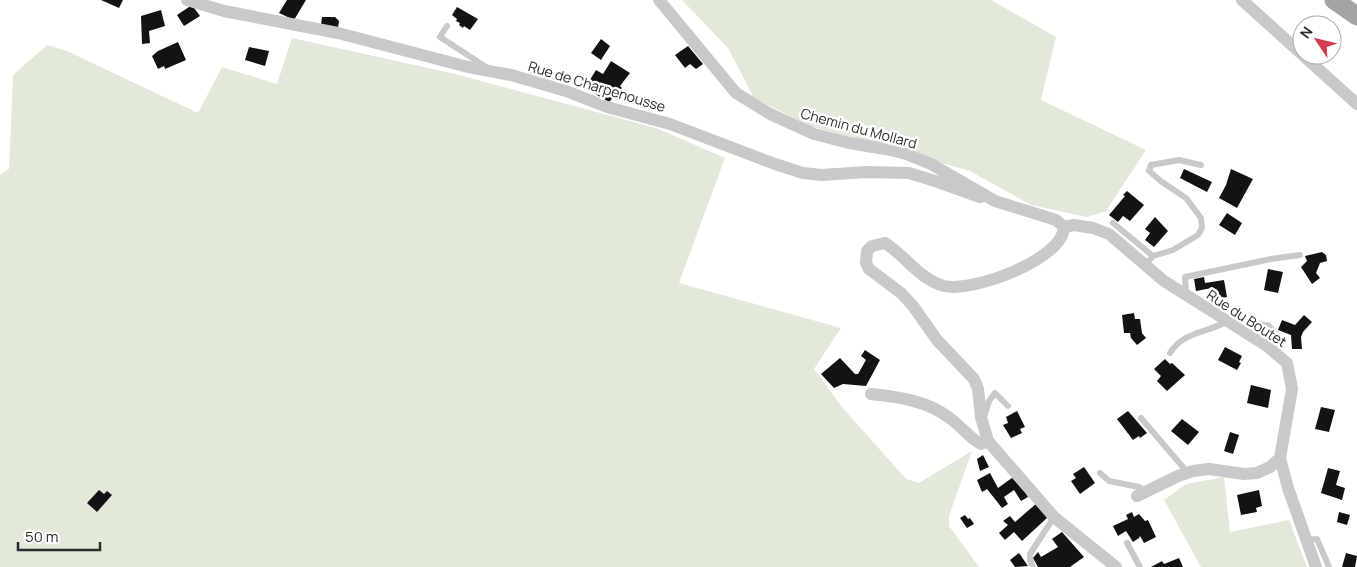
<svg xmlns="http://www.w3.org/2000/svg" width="1357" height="567" font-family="Manrope,sans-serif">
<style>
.green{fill:#e2e8da}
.building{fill:#131313}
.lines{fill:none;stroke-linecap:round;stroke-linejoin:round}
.lane{stroke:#c9c9c9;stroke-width:6}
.street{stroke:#c9c9c9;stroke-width:12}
.primary{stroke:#a4a4a4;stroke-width:19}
.labels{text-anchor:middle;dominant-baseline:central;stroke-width:5;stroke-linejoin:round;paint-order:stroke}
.street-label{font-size:14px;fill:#2c2c2c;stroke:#fff}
</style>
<rect width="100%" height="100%" fill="#fff"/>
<path class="green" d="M682,0H991L1056,37L1041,100L1146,150L1106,211L1087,217L1031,205L970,171L810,126L754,98L728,48Z
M292,38L455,74L656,128L725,158L679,283L841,328L814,369L842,407L906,479L919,483L972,451L949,516V526L979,567H0V175L9,169L13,75L47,45L67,51L198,113L222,67L277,84Z
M1224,477L1230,532L1289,520L1307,567H1201L1164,500L1186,484Z"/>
<path class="building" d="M101,0H123L119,8Z
M287,0H306L294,20L279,13Z
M192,5L200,16L184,26L177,15Z
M457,7L478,19L470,30L464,26L463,28L459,25L460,23L456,21L457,19L452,15Z
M161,10L165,26L149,31L150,43L142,44L141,16Z
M322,17H335L339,21L338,28L321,25Z
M601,39L610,46L601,60L591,53Z
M178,42L186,60L165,69L164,66L158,69L152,56L158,51Z
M688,46L703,64L696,69L690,64L685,68L675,55Z
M249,47L269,51L265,66L245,60Z
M611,61L630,73L620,86L622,88L609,102L585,88L596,70L603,74Z
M1184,169L1212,182L1207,192L1180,178Z
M1231,169L1253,179L1237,208L1219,198L1226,185Z
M1127,191L1144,205L1130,221L1123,216L1118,222L1109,215L1125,196L1123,195Z
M1227,213L1242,223L1235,235L1219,225Z
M1155,217L1168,231L1154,247L1145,240L1150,233L1145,229Z
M1322,252L1326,255L1327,261L1320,263L1316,273L1320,278L1312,284L1301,267L1307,261L1305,256Z
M1268,269L1283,272L1278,293L1264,290Z
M1204,277L1205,283L1224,280L1227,297L1214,300L1211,292H1213L1212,288L1196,291L1194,279Z
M1134,313L1135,319H1140L1142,333L1146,338L1137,345L1131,338L1130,333H1124L1122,315Z
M1304,315L1312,322L1303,332L1301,337L1302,349H1292L1291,335L1278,330L1282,320L1295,325Z
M1225,347L1242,356L1239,362L1241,363L1237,370L1218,360Z
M865,350L880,360L866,386L843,384L834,388L821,374L840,358L855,374H858L866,360L861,356Z
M1165,359L1170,364L1172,363L1185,375L1167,391L1157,381L1161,376L1154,369Z
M1251,385L1271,390L1268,408L1247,403Z
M1321,407L1335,410L1329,432L1315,429Z
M1017,411L1025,427L1020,429L1022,433L1011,438L1003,425L1008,423L1006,417Z
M1128,411L1147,433L1140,438L1139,436L1133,440L1117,419Z
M1182,419L1199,432L1188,445L1171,431Z
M1230,432L1239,435L1233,454L1224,451Z
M983,455L989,467L980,471L977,459Z
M1084,467L1095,483L1080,494L1071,481L1076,478L1073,474Z
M1328,468L1340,471L1336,485L1345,488L1342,500L1321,493Z
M990,473L998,488L1016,475L1028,497L1021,501L1014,490L1004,497L1008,504L1002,508L987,489L982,492L977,480Z
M99,490L104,494L107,491L112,495L97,512L87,503Z
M1259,490L1262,506L1256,508L1257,512L1241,515L1237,495Z
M1037,503L1048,517L1022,541L1014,532L1005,540L999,533L1008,525L1003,521L1010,516L1015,522Z
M1132,512L1134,517L1139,514L1145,521L1148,520L1156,537L1144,543L1140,536L1139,538L1133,542L1126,531L1118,536L1113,526L1128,519L1126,515Z
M1339,512L1350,515L1347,525L1337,522Z
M965,515L968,519L970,518L974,524L967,528L960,518Z
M1062,532L1084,557L1070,567H1038L1033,558L1038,552L1041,557L1058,547L1052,539Z
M1019,553L1028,566L1015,567L1010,560Z
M1346,553L1357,556L1355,567H1342Z
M1179,558L1183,567H1151L1162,561L1164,564Z"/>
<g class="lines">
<path class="lane" d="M447,26L440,37L486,67
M1113,223L1153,256
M1145,266L1153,256L1173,250L1198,235L1202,228L1201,218L1186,198L1162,182L1149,171L1151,165L1179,160L1201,165
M1186,294L1185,277L1271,259L1300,255
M1245,332L1257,323L1269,326L1279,337
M1170,353C1183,332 1206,333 1226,322
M984,417L989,401L995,393L1008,406
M1141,418L1188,473
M1100,473L1109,481L1139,487L1147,491
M1306,540L1317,539L1329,567
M1127,543L1140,567
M1033,567L1030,560V554L1054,517"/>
<path class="street" d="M187,0L224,11L338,33L468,67L511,75L566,91L607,107L670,124L775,164L803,173L821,175L867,172L909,173L935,181L980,197
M659,0L736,93L770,114L814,134L849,143L891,150L906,154L931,164L995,201L1056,220L1064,227C1064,259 972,293 944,286C919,279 906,256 885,243L872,246L867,251L866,263L869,269L901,293L913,306L937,340L974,379L978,389L981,417L988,441L1054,517L1116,567
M1242,0L1357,104
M1064,227L1074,225L1093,228L1109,234L1164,281L1267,346L1287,363L1292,389L1280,458L1288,488L1316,567
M871,394C900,397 928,401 951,419C962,427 969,438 981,444L988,441
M1137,496L1178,476L1193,471L1209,469L1244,474L1257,473L1270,467L1280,458"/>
<path class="primary" d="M1334,0L1357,16"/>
</g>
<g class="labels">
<g class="street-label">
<text transform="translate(597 86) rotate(17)">Rue de Charpenousse</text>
<text transform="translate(859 128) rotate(15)">Chemin du Mollard</text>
<text transform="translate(1247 318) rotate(33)">Rue du Boutet</text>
</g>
</g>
<g transform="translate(1317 40) rotate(305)"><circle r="24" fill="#ffffff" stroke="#ababab"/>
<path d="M0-4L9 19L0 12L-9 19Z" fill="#d13f4a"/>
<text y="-8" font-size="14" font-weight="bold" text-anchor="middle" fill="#2c2c2c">N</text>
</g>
<path d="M18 542v8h82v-8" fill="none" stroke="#2c2c2c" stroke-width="2.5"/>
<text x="25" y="542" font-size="15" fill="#2c2c2c" stroke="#ffffff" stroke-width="4" paint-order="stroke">50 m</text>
</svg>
